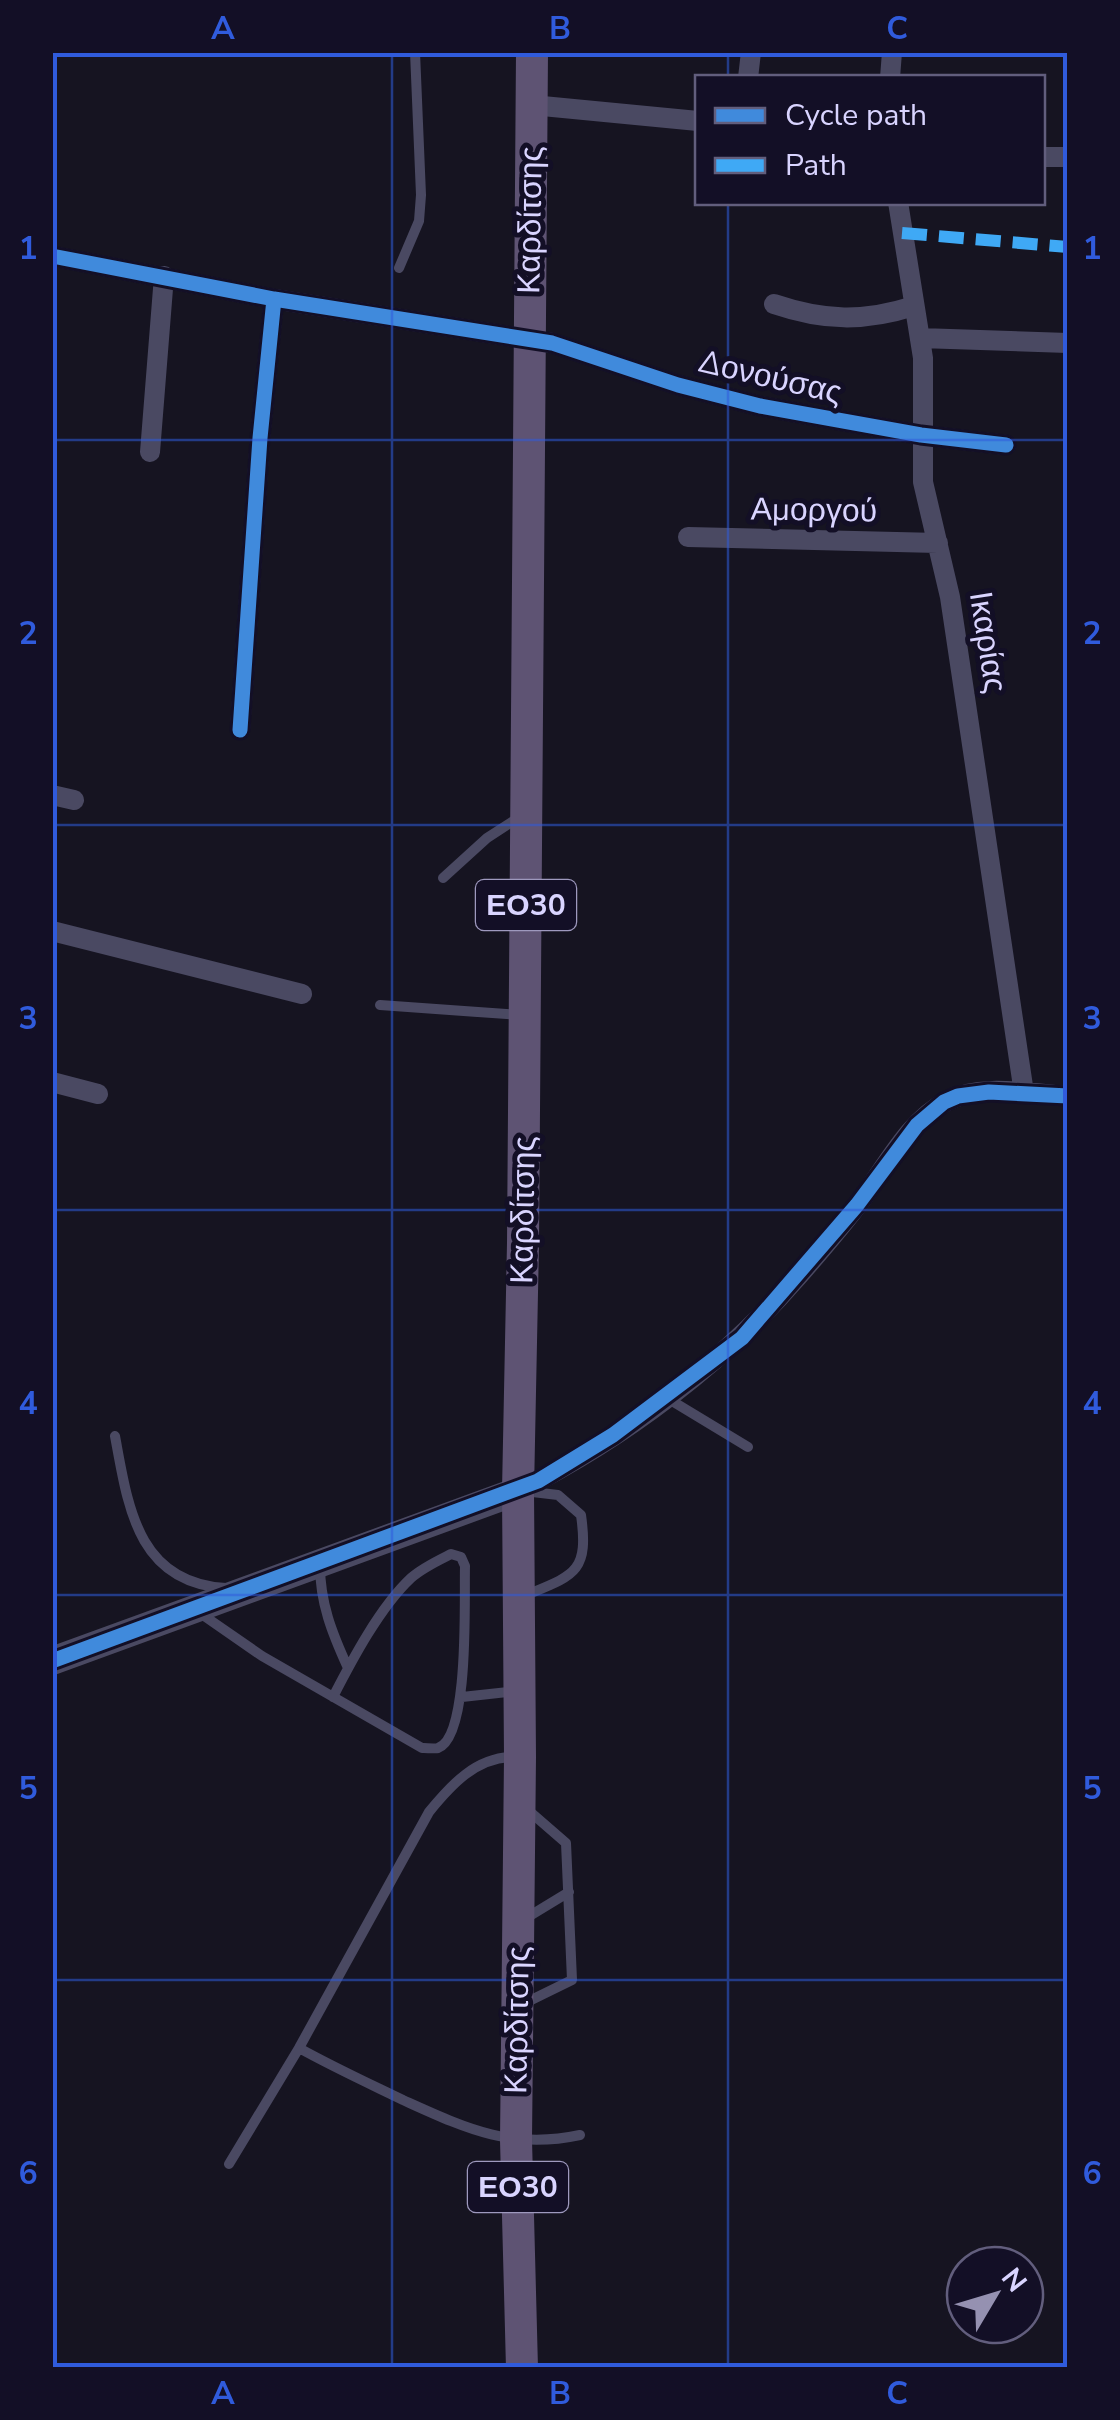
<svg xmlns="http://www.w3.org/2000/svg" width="1120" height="2420" font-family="'Nunito Sans',sans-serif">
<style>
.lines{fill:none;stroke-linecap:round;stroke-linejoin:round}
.service{stroke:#4a4962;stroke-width:10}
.minor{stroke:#4a4962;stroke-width:20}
.tertiary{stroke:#4a4962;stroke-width:28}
.primary{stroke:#5e5373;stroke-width:32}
.quiet{stroke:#3fa9f5;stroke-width:12;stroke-dasharray:25 12;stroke-linecap:butt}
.cycleway-casing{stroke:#130f26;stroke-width:21}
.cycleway{stroke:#408adc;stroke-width:15}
.grid{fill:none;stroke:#305bdc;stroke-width:2.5;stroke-opacity:0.55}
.labels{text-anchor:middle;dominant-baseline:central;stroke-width:10;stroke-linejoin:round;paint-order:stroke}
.shield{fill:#130f26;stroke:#9e99be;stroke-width:2.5}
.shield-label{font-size:30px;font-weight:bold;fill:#d9d4ff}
.street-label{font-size:32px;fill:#d9d4ff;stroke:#130f26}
.neatline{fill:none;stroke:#305bdc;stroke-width:4}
.grid-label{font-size:32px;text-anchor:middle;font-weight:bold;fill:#305bdc}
</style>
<rect width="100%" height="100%" fill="#161421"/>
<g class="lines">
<path class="service" d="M399,268L419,221L421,195L415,52
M443,878L487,838L521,816
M380,1005L519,1015
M667,1398L748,1447
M115,1436C128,1506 137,1583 226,1588
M524,1491L558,1495L581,1515C589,1572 575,1575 526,1595
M320,1565C320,1603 332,1633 348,1668
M197,1611L262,1656L422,1748C423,1748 436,1749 438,1748C470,1737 464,1598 465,1566L461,1557L451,1554C437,1561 422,1568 411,1578C380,1607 352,1660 333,1697
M462,1697L516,1691
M523,1920L569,1892
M523,2004L572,1980L566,1843L528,1810
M299,2048C333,2067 368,2083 403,2100C465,2128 510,2150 580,2135
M229,2164L299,2048L429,1812C451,1785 476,1757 514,1757"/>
<path class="minor" d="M748,78L751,52
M890,78L892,52
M532,105L698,121
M1042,157H1068
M898,202L923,358V482L950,597L1024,1093
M52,256L274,299L552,343L678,385L760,406L921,435L1006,445
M774,304C824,321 864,322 914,306
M920,338L1068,343
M150,452L164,276
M688,537L938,543
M240,730L260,438L274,299
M52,795L74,800
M52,931L302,994
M52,1082L98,1094
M518,1491C624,1438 723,1363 800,1274C820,1251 840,1228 858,1204C885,1170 907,1122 947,1101C981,1083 1031,1094 1068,1096"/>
<path class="tertiary" d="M52,1661L518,1491"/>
<path class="primary" d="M522,2368L516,2140L520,1757L518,1491L523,1243L532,52"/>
<path class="quiet" d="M902,233L1068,247"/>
<defs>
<path id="cycleway" d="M52,256L274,299L552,343L678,385L760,406L921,435L1006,445
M240,730L260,438L274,299
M52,1661L538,1481L613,1435L742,1338L857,1205L917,1125L944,1102L958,1096L989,1092L1068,1096"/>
</defs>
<use href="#cycleway" class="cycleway-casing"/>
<use href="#cycleway" class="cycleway"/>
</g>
<path class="grid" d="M392,52V2368M728,52V78M728,202V2368M52,440H1068M52,825H1068M52,1210H1068M52,1595H1068M52,1980H1068"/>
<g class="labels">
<g class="shield">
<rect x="476" y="880" width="100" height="50" rx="8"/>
<rect x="468" y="2162" width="100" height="50" rx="8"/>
</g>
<g class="shield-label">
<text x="526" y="905">ΕΟ30</text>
<text x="518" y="2187">ΕΟ30</text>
</g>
<g class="street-label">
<text transform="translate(530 220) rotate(-89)">Καρδίτσης</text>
<text transform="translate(770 377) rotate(13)">Δονούσας</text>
<text transform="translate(814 510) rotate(1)">Αμοργού</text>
<text transform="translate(988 642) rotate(81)">Ικαρίας</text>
<text transform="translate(523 1210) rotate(-89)">Καρδίτσης</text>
<text transform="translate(517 2020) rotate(-89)">Καρδίτσης</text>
</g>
</g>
<rect width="1120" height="2420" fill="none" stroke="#130f26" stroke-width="110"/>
<rect x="695" y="75" width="350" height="130" fill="#130f26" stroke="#625e7d" stroke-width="2.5"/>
<rect x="715" y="108" width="50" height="15" fill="#408adc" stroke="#625e7d" stroke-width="2.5"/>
<text x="785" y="125" font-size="30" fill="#d9d4ff">Cycle path</text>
<rect x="715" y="158" width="50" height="15" fill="#3fa9f5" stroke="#625e7d" stroke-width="2.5"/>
<text x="785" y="175" font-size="30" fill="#d9d4ff">Path</text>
<g transform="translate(995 2295) rotate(52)"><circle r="48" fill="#130f26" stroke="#625e7d" stroke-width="2.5"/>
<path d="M0-8L18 38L0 25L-18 38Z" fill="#9591b1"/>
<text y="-15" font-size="28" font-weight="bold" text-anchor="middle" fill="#d9d4ff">N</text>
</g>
<rect x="55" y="55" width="1010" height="2310" class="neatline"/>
<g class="grid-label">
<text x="223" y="39">A</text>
<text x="560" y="39">B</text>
<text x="897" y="39">C</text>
<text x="28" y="259">1</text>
<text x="1092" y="259">1</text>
<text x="28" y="644">2</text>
<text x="1092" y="644">2</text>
<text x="28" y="1029">3</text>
<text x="1092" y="1029">3</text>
<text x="28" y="1414">4</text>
<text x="1092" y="1414">4</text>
<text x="28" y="1799">5</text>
<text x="1092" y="1799">5</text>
<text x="28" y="2184">6</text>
<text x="1092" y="2184">6</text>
<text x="223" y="2404">A</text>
<text x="560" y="2404">B</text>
<text x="897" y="2404">C</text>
</g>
</svg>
